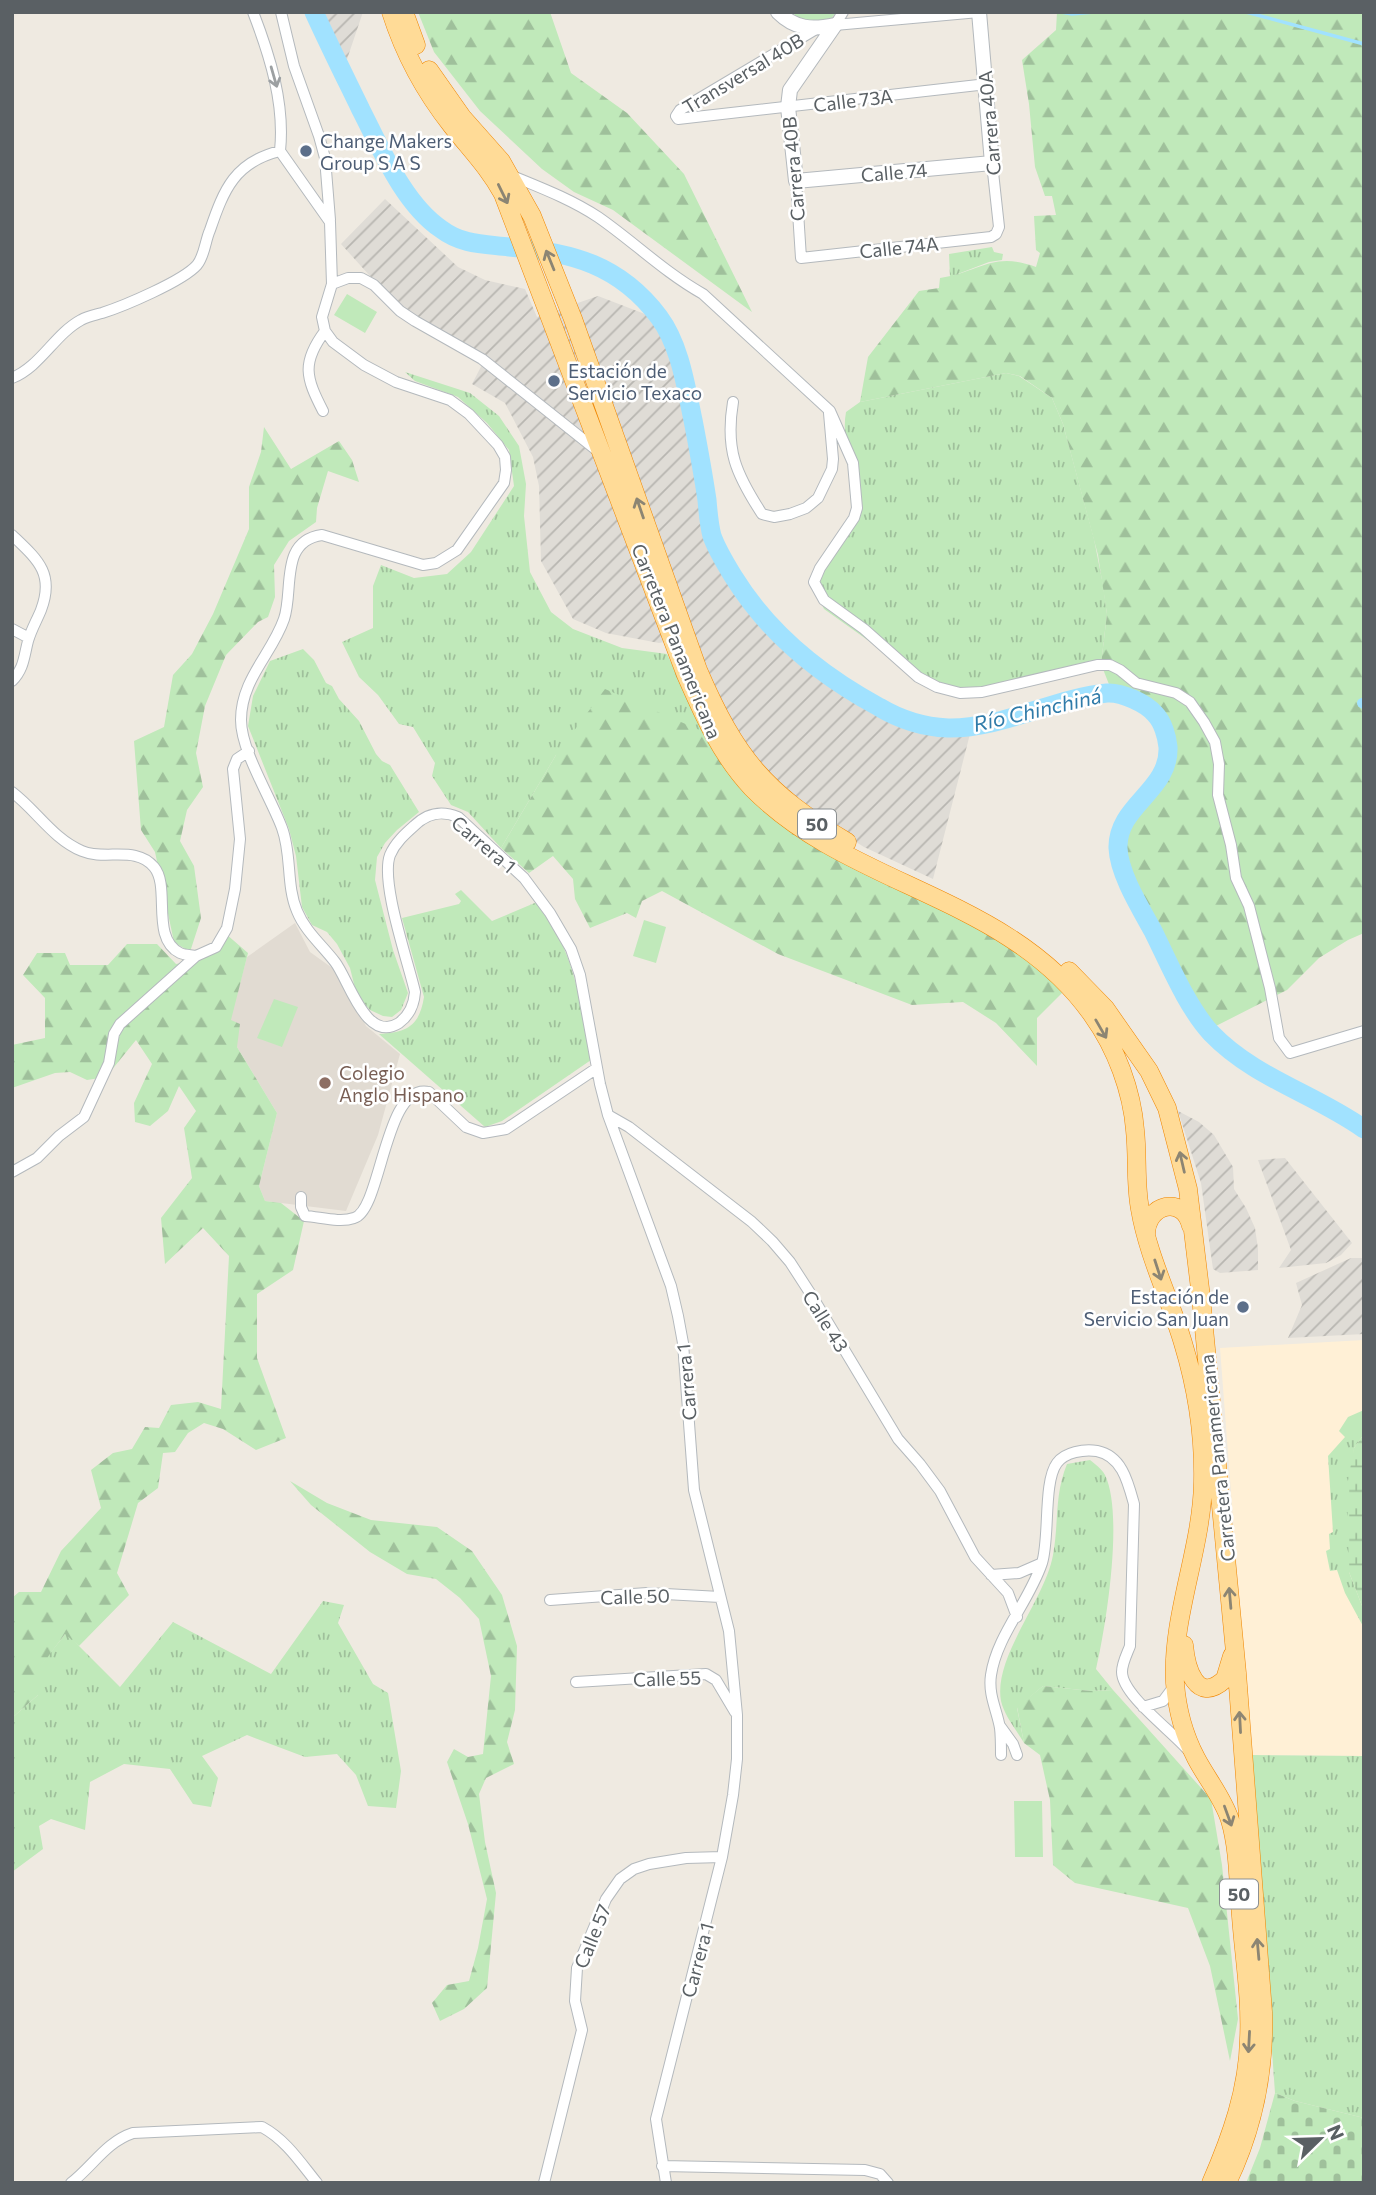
<svg xmlns="http://www.w3.org/2000/svg" width="1376" height="2195" font-family="Commissioner,sans-serif">
<style>
.commercial{fill:#fff0d6}
.industrial{fill:url(#industrial-furrows)}
.education{fill:#e1dbd2}
.grass{fill:url(#grass-tufts)}
.forest{fill:url(#forest-firs)}
.wetland{fill:url(#wetland-marsh)}
.cemetery{fill:url(#cemetery-stones)}
.park{fill:#c0e9ba}
.lines{fill:none;stroke-linecap:round;stroke-linejoin:round}
.stream{stroke:#a1e2ff;stroke-width:3.5}
.canal{stroke:#a1e2ff;stroke-width:10}
.river{stroke:#a1e2ff;stroke-width:19}
.minor-casing{stroke:#b4b9bd;stroke-width:12}
.tertiary-casing{stroke:#b4b9bd;stroke-width:16}
.trunk-casing{stroke:#f08600;stroke-width:19}
.minor{stroke:#fff;stroke-width:10}
.tertiary{stroke:#fff;stroke-width:14}
.trunk{stroke:#ffdb97;stroke-width:18}
.oneway{stroke:#9ca0a2}
.oneway2{stroke:#8c8573}
.service-dot{fill:#5c6f8a;stroke:#fff;stroke-width:2.5}
.education-dot{fill:#8d6e63;stroke:#fff;stroke-width:2.5}
.labels{text-anchor:middle;dominant-baseline:central;stroke-width:5;stroke-linejoin:round;paint-order:stroke}
.shield{fill:#fff;stroke:#8c9092;stroke-width:2}
.shield-label{font-size:18px;font-weight:bold;fill:#5a6064}
.street-label{font-size:19px;fill:#5a6064;stroke:#fff}
.service-label{font-size:19px;fill:#4e5e75;stroke:#fff;text-anchor:start}
.education-label{font-size:19px;fill:#785e54;stroke:#fff;text-anchor:start}
.water-label{font-size:21px;font-style:italic;fill:#2f7ba9;stroke:#fff}
</style>
<defs>
<pattern id="industrial-furrows" width="10" height="10" patternUnits="userSpaceOnUse" patternTransform="scale(1.75)"><rect width="10" height="10" fill="#dfdcd6"/><path d="M-1 1l2-2M0 10L10 0M9 11l2-2" fill="none" stroke="#b8b6b1"/></pattern>
<pattern id="grass-tufts" width="24" height="20" patternUnits="userSpaceOnUse" patternTransform="scale(1.75)"><rect width="24" height="20" fill="#c0e9ba"/><path d="M3 7l-1-3M5 7V3M7 7l1-3M15 17l-1-3M17 17v-4M19 17l1-3" fill="none" stroke="#9fc09b"/></pattern>
<pattern id="forest-firs" width="22" height="20" patternUnits="userSpaceOnUse" patternTransform="scale(1.75)"><rect width="22" height="20" fill="#c0e9ba"/><path d="M5 1l3.5 6h-7zM16 11l3.5 6h-7z" fill="#9fc09b"/></pattern>
<pattern id="wetland-marsh" width="20" height="14" patternUnits="userSpaceOnUse" patternTransform="scale(1.75)"><rect width="20" height="14" fill="#c0e9ba"/><path d="M1 5h8M5 5V1M11 12h8M15 12V8" fill="none" stroke="#9fc09b"/></pattern>
<pattern id="cemetery-stones" width="16" height="16" patternUnits="userSpaceOnUse" patternTransform="scale(1.75)"><rect width="16" height="16" fill="#c0e9ba"/><path d="M2 7V4a2 2 0 0 1 4 0v3zM10 15v-3a2 2 0 0 1 4 0v3z" fill="#9fc09b"/></pattern>
</defs>
<rect width="100%" height="100%" fill="#efeae1"/>
<path class="commercial" d="M1364,1340V1434L1354,1448L1349,1572L1364,1611V1756L1251,1755L1220,1348Z"/>
<path class="industrial" d="M314,12H363L342,74L334,56Z
M385,199L458,267L485,280L525,289L537,317L598,296L663,321L684,378L701,462L711,533L722,557L738,584L763,618L792,648L856,694L886,711L917,723L946,728L972,726L933,879L864,847L800,807L764,773L734,728L693,636L659,643L606,633L573,619L541,561L539,486L533,457L505,403L472,384L486,357L399,308L341,244Z
M1178,1111L1199,1122L1214,1135L1233,1167L1234,1189L1246,1208L1255,1228L1258,1249V1270L1220,1273L1213,1269L1201,1183Z
M1285,1158L1352,1243L1341,1255L1326,1263L1279,1268L1291,1250L1258,1160Z
M1351,1258H1364V1334L1288,1338L1302,1305L1296,1283Z"/>
<path class="education" d="M295,923L310,952L342,975L366,1026L400,1054L378,1135L346,1211L265,1201L259,1186L277,1113L237,1047L230,1020L247,957Z"/>
<path class="grass" d="M798,12H836C825,31 810,22 791,17Z
M992,247L994,252L1003,254L1002,260L989,262L950,277L949,254Z
M405,372L470,393L499,416L519,446L526,484L524,516L530,572L551,612L573,629L622,648L667,654L704,732L556,755L501,848L468,812L451,805L432,776L435,763L413,727L399,724L378,695L359,677L342,642L373,628V586L381,565L414,578L447,574L471,552L514,486L509,450L487,423L458,397L415,381Z
M1006,373L1019,376L1052,398L1063,424L1094,539L1103,585L1107,614L1101,664L973,696L932,686L824,609C822,604 818,599 817,594C812,574 848,545 854,524C865,490 839,449 846,412L860,402Z
M303,649L314,660L326,683L332,686L339,699L359,721L376,754L382,761L390,765L419,812L397,830L385,843L377,857L375,880L393,950L408,993L401,1010L392,1017L383,1016L370,1010L363,1002L356,992L350,968L337,944L327,932L312,925L302,907L296,856L289,829L248,726L253,696L270,661Z
M461,890L492,921L537,902C575,952 580,1000 591,1060L502,1121L485,1127L379,1034C407,1032 419,1027 424,997L402,918L459,904L461,901L455,894Z
M1364,1410V1434L1354,1448L1349,1572L1364,1611V1628L1345,1593L1337,1570L1330,1571L1326,1551L1330,1549L1329,1534L1333,1532L1328,1456L1345,1437L1339,1431L1348,1417Z
M1090,1460C1095,1464 1102,1469 1105,1475C1124,1514 1106,1627 1096,1669L1113,1690L1091,1691L1043,1686L1017,1708L1024,1743C1017,1731 1004,1715 1001,1701C993,1657 1045,1600 1053,1555C1059,1523 1054,1496 1067,1464Z
M323,1601L344,1605L338,1623L373,1684L388,1693L401,1771L396,1808L368,1806L356,1775L337,1754L305,1757L247,1735L202,1756L218,1778L211,1807L193,1804L170,1769L124,1764L90,1782L85,1830L51,1819L39,1826L43,1849L12,1872V1718L38,1695L37,1670L66,1633L120,1687L173,1622L271,1674Z
M1364,1753V2118L1295,2101L1275,2093L1251,1755L1362,1756Z"/>
<path class="forest" d="M418,12H550L571,73L627,113L684,174L752,312L613,210L574,192L542,169L480,111L434,52Z
M1057,12H1364V933L1348,940L1319,958L1287,990L1208,1030C1187,998 1119,883 1118,849C1117,812 1143,808 1158,783C1171,763 1173,731 1155,713C1144,702 1126,697 1112,692L1101,664L1107,614L1098,555L1063,424L1052,398L1020,376L1006,373L860,402L868,357L919,291L939,288L940,278C981,272 992,251 1036,267L1040,253L1036,250L1034,216L1056,215L1052,196H1045L1035,167L1029,104L1022,60L1056,30Z
M264,427L291,469L339,441L352,460L359,482L328,471L317,508L316,522L289,541L274,565L275,597L268,617L258,622L226,655L205,706L196,753L203,787L187,810L180,841L194,866L201,918L190,952L174,942L155,852L141,830L134,741L164,727L173,675L192,654L213,614L249,529V487L261,452Z
M605,689L704,732L733,776L1004,942L1064,991L1037,1018V1066L996,1023L963,1002L912,1005L778,954L662,891L642,901L636,918L627,913L590,928L575,899L573,879L553,856L529,873L501,848L556,755Z
M226,934L248,953L231,1020L240,1024L237,1047L277,1113L259,1186L265,1201L281,1203L304,1221L293,1270L257,1294V1358L286,1438L256,1450L223,1429L204,1423L188,1433L175,1452L163,1453L158,1488L138,1503L117,1573L129,1595L79,1646L65,1634L38,1670V1695L12,1718V1598L19,1592H41L61,1551L101,1508L91,1470L113,1453L132,1449L145,1427L159,1428L171,1405L198,1402L221,1409L229,1256L203,1228L165,1264L161,1218L192,1178L184,1128L196,1111L179,1086L168,1111L150,1126L135,1122L134,1103L152,1064L136,1040L106,1077L87,1080L70,1072L55,1073L12,1088V1045L45,1038V998L23,975L37,953H65L70,965H108L127,944H157L176,964L194,961Z
M290,1481L327,1503L371,1520L437,1527L472,1551L502,1595L517,1646L515,1710L507,1742L514,1764L486,1778L479,1794L485,1842L496,1893L487,1988L464,2009L440,2021L432,2003L447,1985L469,1981L478,1948L487,1899L468,1824L447,1762L454,1749L468,1757L483,1754L491,1676L479,1619L460,1598L436,1579L407,1574L370,1552L311,1505Z
M1043,1686L1091,1691L1113,1690L1211,1799L1222,1865L1238,2019L1230,2061L1210,1966L1188,1908L1075,1883L1053,1865L1050,1800L1040,1755L1024,1743L1017,1707Z"/>
<path class="wetland" d="M1364,1434V1611L1349,1572L1347,1486L1354,1448Z"/>
<path class="cemetery" d="M1275,2093L1295,2101L1364,2118V2183H1246L1260,2148Z"/>
<path class="park" d="M347,294L377,312L365,333L334,315Z
M644,920L666,927L656,963L633,956Z
M274,999L298,1007L282,1047L257,1038Z
M1014,1801H1042L1043,1857H1015Z"/>
<g class="lines">
<path class="stream" d="M1061,12L1072,14L1094,12
M1246,12L1364,44"/>
<path class="canal" d="M1362,703L1364,704"/>
<path class="river" d="M314,12C329,45 345,77 361,110C381,149 404,204 441,229C462,245 484,244 509,247C572,252 620,265 659,317C680,345 686,387 693,420C698,446 703,473 707,500C708,512 709,525 712,536C717,550 725,563 733,576C768,633 820,675 879,707C899,719 924,727 948,728C1001,729 1054,698 1107,693C1121,692 1146,703 1155,714C1163,722 1167,737 1168,747C1170,791 1117,805 1118,848C1119,874 1141,909 1153,931C1169,963 1187,1007 1211,1033C1254,1078 1315,1094 1364,1129"/>
<defs>
<path id="minor" d="M253,12C270,56 285,104 280,151L330,222L332,284
M281,12L294,66L319,136L325,158L330,220
M835,25L979,12
M835,25L843,12
M816,29L680,110L676,116L678,119L987,84
M510,175C539,187 571,199 598,217C634,242 664,272 703,294L830,411L853,463L857,508L854,518L820,568L814,582L824,600L864,629L918,677L937,687L960,693L982,692L1097,665H1110L1120,670L1136,683L1176,693L1190,702L1204,722L1215,742L1219,764L1218,795L1231,845L1236,878L1249,906L1270,988L1279,1038L1290,1053L1364,1031
M796,181L801,258L991,237L996,234L999,227L992,163
M332,284L322,317L325,331L333,342L364,365L396,382L450,400L469,414L498,445L505,457L506,470L504,483L457,550L436,563L423,565L322,535C279,541 294,590 284,619C272,654 241,679 241,720C241,751 271,798 282,828C292,855 286,885 297,911C305,931 322,945 335,962C349,980 366,1044 399,1023C410,1015 414,1005 415,992C408,961 380,882 390,855C395,843 405,834 414,826C427,813 441,810 458,817L524,878L550,913L571,949L580,975L600,1084L608,1115L671,1286L678,1316L683,1343L694,1490L729,1631L737,1715V1759L733,1795L722,1857L656,2119L666,2183
M332,284L348,278H361L374,285L400,311L415,321L482,359L599,452
M12,378C40,367 55,334 81,320C88,316 95,315 102,313C124,306 183,281 197,265C205,255 205,241 210,230C224,189 235,162 280,151
M733,402C725,450 736,474 762,514L774,517L790,514L806,508L818,498L832,469L833,459L829,413
M323,411C306,378 301,363 325,331
M12,535C37,559 55,573 41,610C37,620 31,630 28,641C24,656 24,669 12,681
M12,629L29,638
M12,792C36,810 53,839 82,851C105,861 136,845 154,867C171,887 150,938 180,953C184,955 191,955 196,956
M608,1115L629,1127L752,1222L772,1241L790,1262L812,1296L898,1439L920,1464L940,1491L975,1557L1008,1593L1017,1617
M12,1172L37,1158L59,1136L84,1117L109,1063L114,1034L120,1024L196,956L216,947L227,928L235,889L240,839L233,769L237,759L249,751
M301,1197V1207L305,1216C320,1217 340,1223 354,1218C382,1210 384,1082 429,1092L466,1127L483,1133L506,1129L597,1068
M991,1575L1019,1573L1042,1563
M550,1600L647,1593L720,1597
M576,1682L706,1674L716,1680L735,1712
M1143,1707L1163,1701L1175,1685
M1000,1726L1013,1744L1017,1755
M1001,1755C1001,1746 1001,1736 1000,1728C997,1710 988,1695 991,1675C997,1635 1029,1602 1042,1563C1050,1537 1043,1482 1057,1463C1065,1452 1084,1449 1097,1451C1122,1456 1128,1482 1134,1504L1130,1646C1127,1654 1122,1663 1122,1672C1122,1695 1172,1731 1188,1750
M662,2166L865,2170L880,2174L888,2183
M71,2183C93,2166 106,2142 133,2133L262,2127C286,2140 300,2162 317,2183
M544,2183L582,2030L575,2001L577,1968L606,1899L620,1879L634,1869L649,1864L686,1858L722,1857"/>
<path id="tertiary" d="M778,12C795,29 812,30 835,25
M835,25L790,90L788,107L796,181L992,163L979,12"/>
<path id="trunk" d="M391,12C404,53 425,92 452,126C470,149 489,168 503,194L686,675C704,716 721,755 752,788C850,888 1009,895 1093,1016C1116,1048 1132,1091 1135,1130C1138,1157 1135,1183 1140,1209C1148,1256 1170,1299 1183,1343C1197,1389 1204,1435 1203,1482C1202,1549 1171,1617 1175,1683C1177,1709 1184,1735 1196,1758C1207,1779 1223,1798 1230,1820C1239,1850 1238,1885 1241,1916C1244,1957 1251,1998 1249,2039C1248,2090 1231,2137 1211,2183
M404,12L416,45
M429,70L462,117L501,161L532,216L573,319L698,670C736,758 764,792 847,842
M1069,971L1105,1008L1149,1071L1167,1108L1188,1189L1201,1297L1237,1673L1263,2012C1265,2071 1253,2129 1227,2183
M1146,1235C1146,1203 1184,1195 1191,1226
M1184,1645C1186,1667 1196,1706 1225,1679L1232,1656"/>
</defs>
<use href="#minor" class="minor-casing"/>
<use href="#tertiary" class="tertiary-casing"/>
<use href="#trunk" class="trunk-casing"/>
<use href="#minor" class="minor"/>
<use href="#tertiary" class="tertiary"/>
<use href="#trunk" class="trunk"/>
</g>
<defs><path id="oneway-shaft" d="M-6 0H5M1.5-3L5.5 0L1.5 3" fill="none" stroke-width="1.6" stroke-linecap="round" stroke-linejoin="round" transform="scale(1.75)"/></defs>
<use class="oneway" href="#oneway-shaft" transform="translate(274 77) rotate(74)"/>
<g class="oneway2">
<use href="#oneway-shaft" transform="translate(503 194) rotate(64)"/>
<use href="#oneway-shaft" transform="translate(550 260) rotate(-112)"/>
<use href="#oneway-shaft" transform="translate(640 508) rotate(-109)"/>
<use href="#oneway-shaft" transform="translate(1101 1029) rotate(60)"/>
<use href="#oneway-shaft" transform="translate(1182 1162) rotate(-103)"/>
<use href="#oneway-shaft" transform="translate(1158 1270) rotate(72)"/>
<use href="#oneway-shaft" transform="translate(1230 1598) rotate(-95)"/>
<use href="#oneway-shaft" transform="translate(1240 1722) rotate(-93)"/>
<use href="#oneway-shaft" transform="translate(1228 1816) rotate(70)"/>
<use href="#oneway-shaft" transform="translate(1258 1949) rotate(-95)"/>
<use href="#oneway-shaft" transform="translate(1249 2042) rotate(93)"/>
</g>
<g class="service-dot">
<circle cx="306" cy="151" r="7"/>
<circle cx="554" cy="381" r="7"/>
<circle cx="1243" cy="1307" r="7"/>
</g>
<circle class="education-dot" cx="325" cy="1083" r="7"/>
<g class="labels">
<g class="shield">
<rect x="798" y="809.5" width="38" height="29" rx="5"/>
<rect x="1220" y="1879.5" width="38" height="29" rx="5"/>
</g>
<g class="shield-label">
<text x="817" y="824">50</text>
<text x="1239" y="1894">50</text>
</g>
<g class="street-label">
<text transform="translate(743 73) rotate(-31)">Transversal 40B</text>
<text transform="translate(853 100) rotate(-7)">Calle 73A</text>
<text transform="translate(989 123) rotate(-95)">Carrera 40A</text>
<text transform="translate(793 169) rotate(-95)">Carrera 40B</text>
<text transform="translate(894 172) rotate(-5)">Calle 74</text>
<text transform="translate(899 247) rotate(-6)">Calle 74A</text>
<text transform="translate(677 641) rotate(68)">Carretera Panamericana</text>
<text transform="translate(484 844) rotate(40)">Carrera 1</text>
<text transform="translate(826 1321) rotate(58)">Calle 43</text>
<text transform="translate(686 1382) rotate(-95)">Carrera 1</text>
<text transform="translate(1217 1458) rotate(-96)">Carretera Panamericana</text>
<text transform="translate(635 1596) rotate(-2)">Calle 50</text>
<text transform="translate(667 1678) rotate(-2)">Calle 55</text>
<text transform="translate(592 1936) rotate(-68)">Calle 57</text>
<text transform="translate(697 1960) rotate(-75)">Carrera 1</text>
</g>
<g class="service-label">
<text x="320" y="140">Change Makers<tspan x="320" dy="22">Group S A S</tspan></text>
<text x="568" y="370">Estación de<tspan x="568" dy="22">Servicio Texaco</tspan></text>
<text x="1229" y="1296" text-anchor="end">Estación de<tspan x="1229" dy="22">Servicio San Juan</tspan></text>
</g>
<g class="education-label">
<text x="339" y="1072">Colegio<tspan x="339" dy="22">Anglo Hispano</tspan></text>
</g>
<g class="water-label">
<text transform="translate(1037 709) rotate(-13)">Río Chinchiná</text>
</g>
</g>
<rect width="1376" height="2195" fill="none" stroke="#5a6064" stroke-width="28"/>
<g transform="translate(1320 2139) rotate(67)" stroke="#ffffff" stroke-width="5" paint-order="stroke">
<path d="M0-5L12 26L0 18L-12 26Z" fill="#5a6064"/>
<text y="-10" font-size="19" font-weight="bold" text-anchor="middle" fill="#5a6064">N</text>
</g>
</svg>
